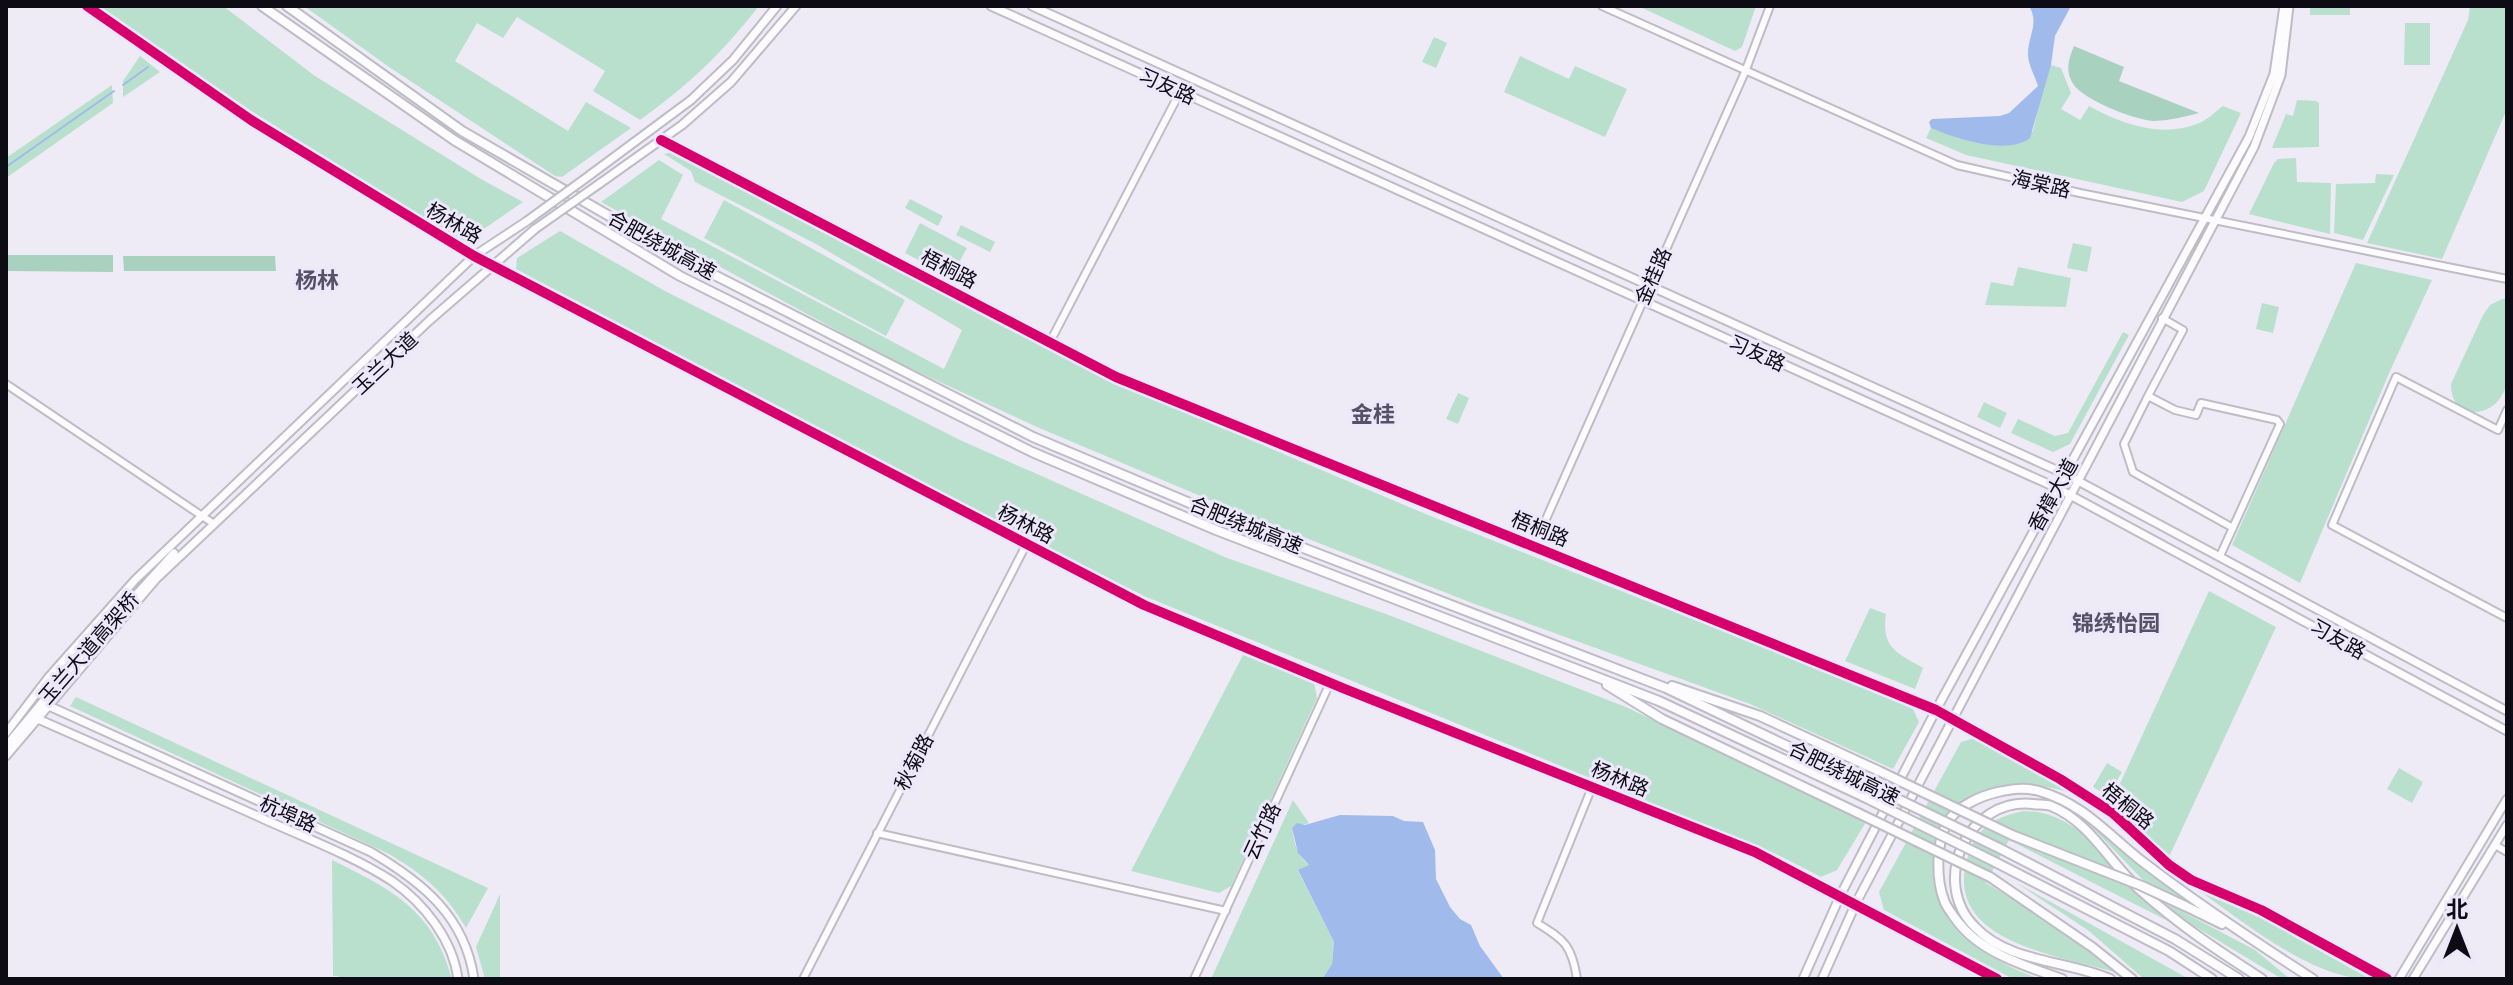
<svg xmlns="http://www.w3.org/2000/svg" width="2513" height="985" font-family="Helvetica,'Noto Sans SC',sans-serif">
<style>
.green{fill:#b9e0cd}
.forest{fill:#a8d2bf}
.water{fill:#a0bbeb}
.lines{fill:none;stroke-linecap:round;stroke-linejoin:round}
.stream{stroke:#a0bbeb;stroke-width:2}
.minor-casing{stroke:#bfbcc6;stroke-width:10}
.major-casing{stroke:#bfbcc6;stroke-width:11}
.highway-casing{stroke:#bfbcc6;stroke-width:12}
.minor{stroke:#fcfcfe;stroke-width:6}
.major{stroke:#fcfcfe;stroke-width:7}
.highway{stroke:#fcfcfe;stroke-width:8}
.major-bridge-casing{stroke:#bfbcc6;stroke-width:11;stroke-linecap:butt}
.highway-bridge-casing{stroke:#bfbcc6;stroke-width:12;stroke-linecap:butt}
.major-bridge{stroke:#fcfcfe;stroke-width:7}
.highway-bridge{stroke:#fcfcfe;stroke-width:8}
.cycleway-casing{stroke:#ece7fb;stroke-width:15}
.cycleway{stroke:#d6006c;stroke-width:10}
.labels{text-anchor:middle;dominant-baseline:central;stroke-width:6;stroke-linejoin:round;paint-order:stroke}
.street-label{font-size:20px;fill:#0d0b13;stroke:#ece7fb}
.neighbourhood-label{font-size:22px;font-weight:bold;fill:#565165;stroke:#ece7fb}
</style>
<rect width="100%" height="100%" fill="#eeebf6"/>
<path class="green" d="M90,6H223L315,76L481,179L523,202L468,240L460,241L126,33Z
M304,6H759C721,54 690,84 640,120L593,91L605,71L517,17L503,38L477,23L455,61L568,131L586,102L631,128L562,177L555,176L389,67Z
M1638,6H1756L1742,47L1735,51Z
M2310,6H2350V15H2310Z
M2470,6H2507V109L2442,259L2367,243L2468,20Z
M2405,23H2430V65H2404Z
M1434,37L1447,43L1436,68L1422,62Z
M140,56L160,72L123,97V81Z
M1520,56L1569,79L1575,66L1627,89L1605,137L1504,92Z
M2051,65L2061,68L2071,93L2061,109L2080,120L2089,106C2122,124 2160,138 2197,124C2206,121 2215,112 2223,106L2241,113L2204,191L2182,202L1966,155L1926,138L1931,128L1991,145H2006L2033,131L2044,83Z
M112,85L113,103L6,178V158Z
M2297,100L2316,101L2319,103V147L2272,148L2286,114L2293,116Z
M675,152L1111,381L1428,515L1789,657L1913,709L1919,722L1893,769L1750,704L1472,603L1224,506L1037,427L886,357L601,202L659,160L683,175L661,219L944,369L962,330L816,244L695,182L691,171L664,154Z
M2296,158L2297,182L2331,183L2330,234L2249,214L2274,163L2278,159Z
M2376,174L2394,175L2363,240L2334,233L2336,184L2375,183Z
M910,199L943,216L938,226L905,208Z
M724,200L905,300L886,336L704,238Z
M920,223L967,248L951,277L905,253Z
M961,225L995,242L990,252L956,235Z
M560,231L665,291L960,440L1227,558L1386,614L1626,707L1866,822L1837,870L1821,877L1774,853L1144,596L926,486L516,269L517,258Z
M2073,243L2092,247L2087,272L2067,268Z
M2356,263L2432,280L2390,371L2300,583L2232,545Z
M2018,267L2071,278L2066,307L1985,305L1991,282L2013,286Z
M2502,299H2507C2507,320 2511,363 2507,382C2499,421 2450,422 2451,384L2483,315L2490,305Z
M2262,303L2279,307L2273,333L2256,329Z
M2123,332L2129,335L2070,444L2053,452L2011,433L2018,419L2055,436L2068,433Z
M1458,393L1469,398L1458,424L1446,419Z
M1984,402L2007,413L2000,428L1977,417Z
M2209,591L2276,627L2169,857L2111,803Z
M1870,608L1886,614C1881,648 1897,653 1923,668L1915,689L1845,661Z
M1243,655L1314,683L1317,698L1231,886L1219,893L1131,871Z
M76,697L488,888L466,928C445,892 424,875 389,854L70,706Z
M1975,738L2072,793C2036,783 2006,781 1971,798C1967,800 1959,802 1955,806C1943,817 1939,835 1936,850C1931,875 1935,899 1949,920C1966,947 2011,969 2040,979H2013L1884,910L1879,892L1961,742Z
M2107,763L2122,772L2108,796L2093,787Z
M2399,768L2423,782L2412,803L2387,789Z
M1293,800L1309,823L1292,828C1294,843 1297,856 1309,865L1298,871L1334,942L1332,964L1322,979H1211Z
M2024,811C2075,811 2100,854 2131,888C2142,900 2156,910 2168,921L2009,840L1986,883L2053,923L2120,974C2063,955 1937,944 1969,853C1978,826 1998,816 2024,811Z
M2085,820L2186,898L2181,911L2255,950L2290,979H2282L2189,923L2167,905Z
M332,860C393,890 433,910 452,979H339L338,976H333Z
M2015,882L2189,979H2144L2089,931Z
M2194,887L2261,918L2370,979C2311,979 2241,920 2194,887Z
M500,894V979H485L476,947Z"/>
<path class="forest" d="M2074,46L2124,67L2119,81L2199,113C2185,117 2170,120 2155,121C2137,121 2080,99 2072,82C2065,69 2069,59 2074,46Z
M6,255H113V272L6,271Z
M123,256H275L276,271H124Z"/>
<path class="water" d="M2029,6H2071L2055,36L2051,65L2030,138C2007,156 1955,138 1931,128L1929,122L1932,119L2000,116L2009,113L2038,86C2035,76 2029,67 2028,56C2027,37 2040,24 2029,6Z
M1340,815L1393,816L1404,821L1423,822L1435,850L1436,879L1450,907L1460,919L1471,925L1480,946L1504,979H1322L1332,964L1334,942L1298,870L1309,865L1298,853L1292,828L1297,823L1305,825Z"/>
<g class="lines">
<path class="stream" d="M123,85L148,67
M6,167L114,91"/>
<defs>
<path id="minor" d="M87,6L251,120L474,256L1144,605L1345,689L1755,852L1997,979
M1602,6L1957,165L2080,193L2507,279
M661,140L1116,377L1936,710L2060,779L2113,813L2169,865L2191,880L2261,910L2387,979
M2162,318L2183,330L2148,396L2175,410L2196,415L2201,403L2277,420L2280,424L2220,556
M1050,342L1180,92
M6,384L214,524
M2148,396L2124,444L2133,472L2233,528
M2507,410L2498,430L2396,377L2332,525L2507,618
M1534,546L1745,72L1770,6
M877,833L1226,911
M2495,845L2507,852
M803,979L1026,545
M1194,979L1330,683
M1577,979C1572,946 1565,940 1537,923L1592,787"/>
<path id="major" d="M991,6L2057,488L2507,731
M1032,6L2065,474L2507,711
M590,175L691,100L733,60L777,6
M599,184L682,125L731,82L796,6
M49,706L371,852C422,882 465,916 474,979
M38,719C110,751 182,783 255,815C300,836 350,854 392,881C424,903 453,940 458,979
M6,733L48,678L135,580L474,256L527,221
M6,746L84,652L174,553
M6,756L156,579L430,320L535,229
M1803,979L1840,896L1936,710L2249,137L2274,74L2284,6
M1822,979L1856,903L2254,147L2281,75L2289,6
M2399,979L2507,799
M2413,979L2507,825"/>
<path id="highway" d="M262,6L454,140L680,276L1032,452L1216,530L1659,701L1864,797
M287,6L462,131L689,262L1033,437L1223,517L1666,688L1871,786
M1607,685L1662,719L1858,813
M1672,686L1760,716L1879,771
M1999,848L2175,939L2239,979
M1995,862L2169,951L2212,979
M1990,877L2092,947L2132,979
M2185,906L2222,924
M2062,979C2026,966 1981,953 1957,921C1953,915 1946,907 1944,900C1936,879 1936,843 1947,823C1956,807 1980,796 1998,792C2012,789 2025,787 2039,791C2084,804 2108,835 2143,862C2198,904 2255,942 2313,979
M2110,979C2067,960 2009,963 1975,927C1929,881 1968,797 2033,804C2038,805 2046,804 2051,806C2089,821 2110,863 2139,889C2179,925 2217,950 2262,979"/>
</defs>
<use href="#minor" class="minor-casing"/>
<use href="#major" class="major-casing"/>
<use href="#highway" class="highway-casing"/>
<use href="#minor" class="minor"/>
<use href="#major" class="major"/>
<use href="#highway" class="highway"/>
<defs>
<path id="major-bridge" d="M527,221L590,175
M535,229L599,184"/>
<path id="highway-bridge" d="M1879,771L2012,835L2142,886L2185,906
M1871,786L1999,848
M1864,797L1995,862
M1858,813L1990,877"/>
</defs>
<use href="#major-bridge" class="major-bridge-casing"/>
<use href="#highway-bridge" class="highway-bridge-casing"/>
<use href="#major-bridge" class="major-bridge"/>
<use href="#highway-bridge" class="highway-bridge"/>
<defs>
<path id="cycleway" d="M87,6L251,120L474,256L1144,605L1345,689L1755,852L1997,979
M661,140L1116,377L1936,710L2060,779L2113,813L2169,865L2191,880L2261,910L2387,979"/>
</defs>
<use href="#cycleway" class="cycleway-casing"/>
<use href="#cycleway" class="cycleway"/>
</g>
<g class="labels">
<g class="street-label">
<text transform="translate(1167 86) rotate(24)">习友路</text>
<text transform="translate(2041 184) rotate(13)">海棠路</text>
<text transform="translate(454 223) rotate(30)">杨林路</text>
<text transform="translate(662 245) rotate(29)">合肥绕城高速</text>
<text transform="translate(949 269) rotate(27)">梧桐路</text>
<text transform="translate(1653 276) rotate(-66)">金桂路</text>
<text transform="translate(1757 353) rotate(24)">习友路</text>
<text transform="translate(385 363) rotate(-43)">玉兰大道</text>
<text transform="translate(2053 495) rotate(-61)">香樟大道</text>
<text transform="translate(1026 524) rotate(27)">杨林路</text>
<text transform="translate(1246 525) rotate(22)">合肥绕城高速</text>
<text transform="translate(1540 529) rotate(22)">梧桐路</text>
<text transform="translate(2338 639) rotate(29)">习友路</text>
<text transform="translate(89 648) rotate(-49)">玉兰大道高架桥</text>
<text transform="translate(914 762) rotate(-63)">秋菊路</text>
<text transform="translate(1844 773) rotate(26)">合肥绕城高速</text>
<text transform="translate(1620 779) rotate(22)">杨林路</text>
<text transform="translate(2128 806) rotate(39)">梧桐路</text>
<text transform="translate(288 814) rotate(24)">杭埠路</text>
<text transform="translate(1262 831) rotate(-65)">云竹路</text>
</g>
<g class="neighbourhood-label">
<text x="317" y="280">杨林</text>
<text x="1373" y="414">金桂</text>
<text x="2116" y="623">锦绣怡园</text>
</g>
</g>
<rect width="2513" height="985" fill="none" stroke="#0d0b13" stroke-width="16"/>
<g transform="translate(2457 929)" stroke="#ece7fb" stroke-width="6" paint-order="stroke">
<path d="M0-6L14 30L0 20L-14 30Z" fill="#0d0b13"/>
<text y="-12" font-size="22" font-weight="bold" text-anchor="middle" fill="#0d0b13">北</text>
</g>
</svg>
